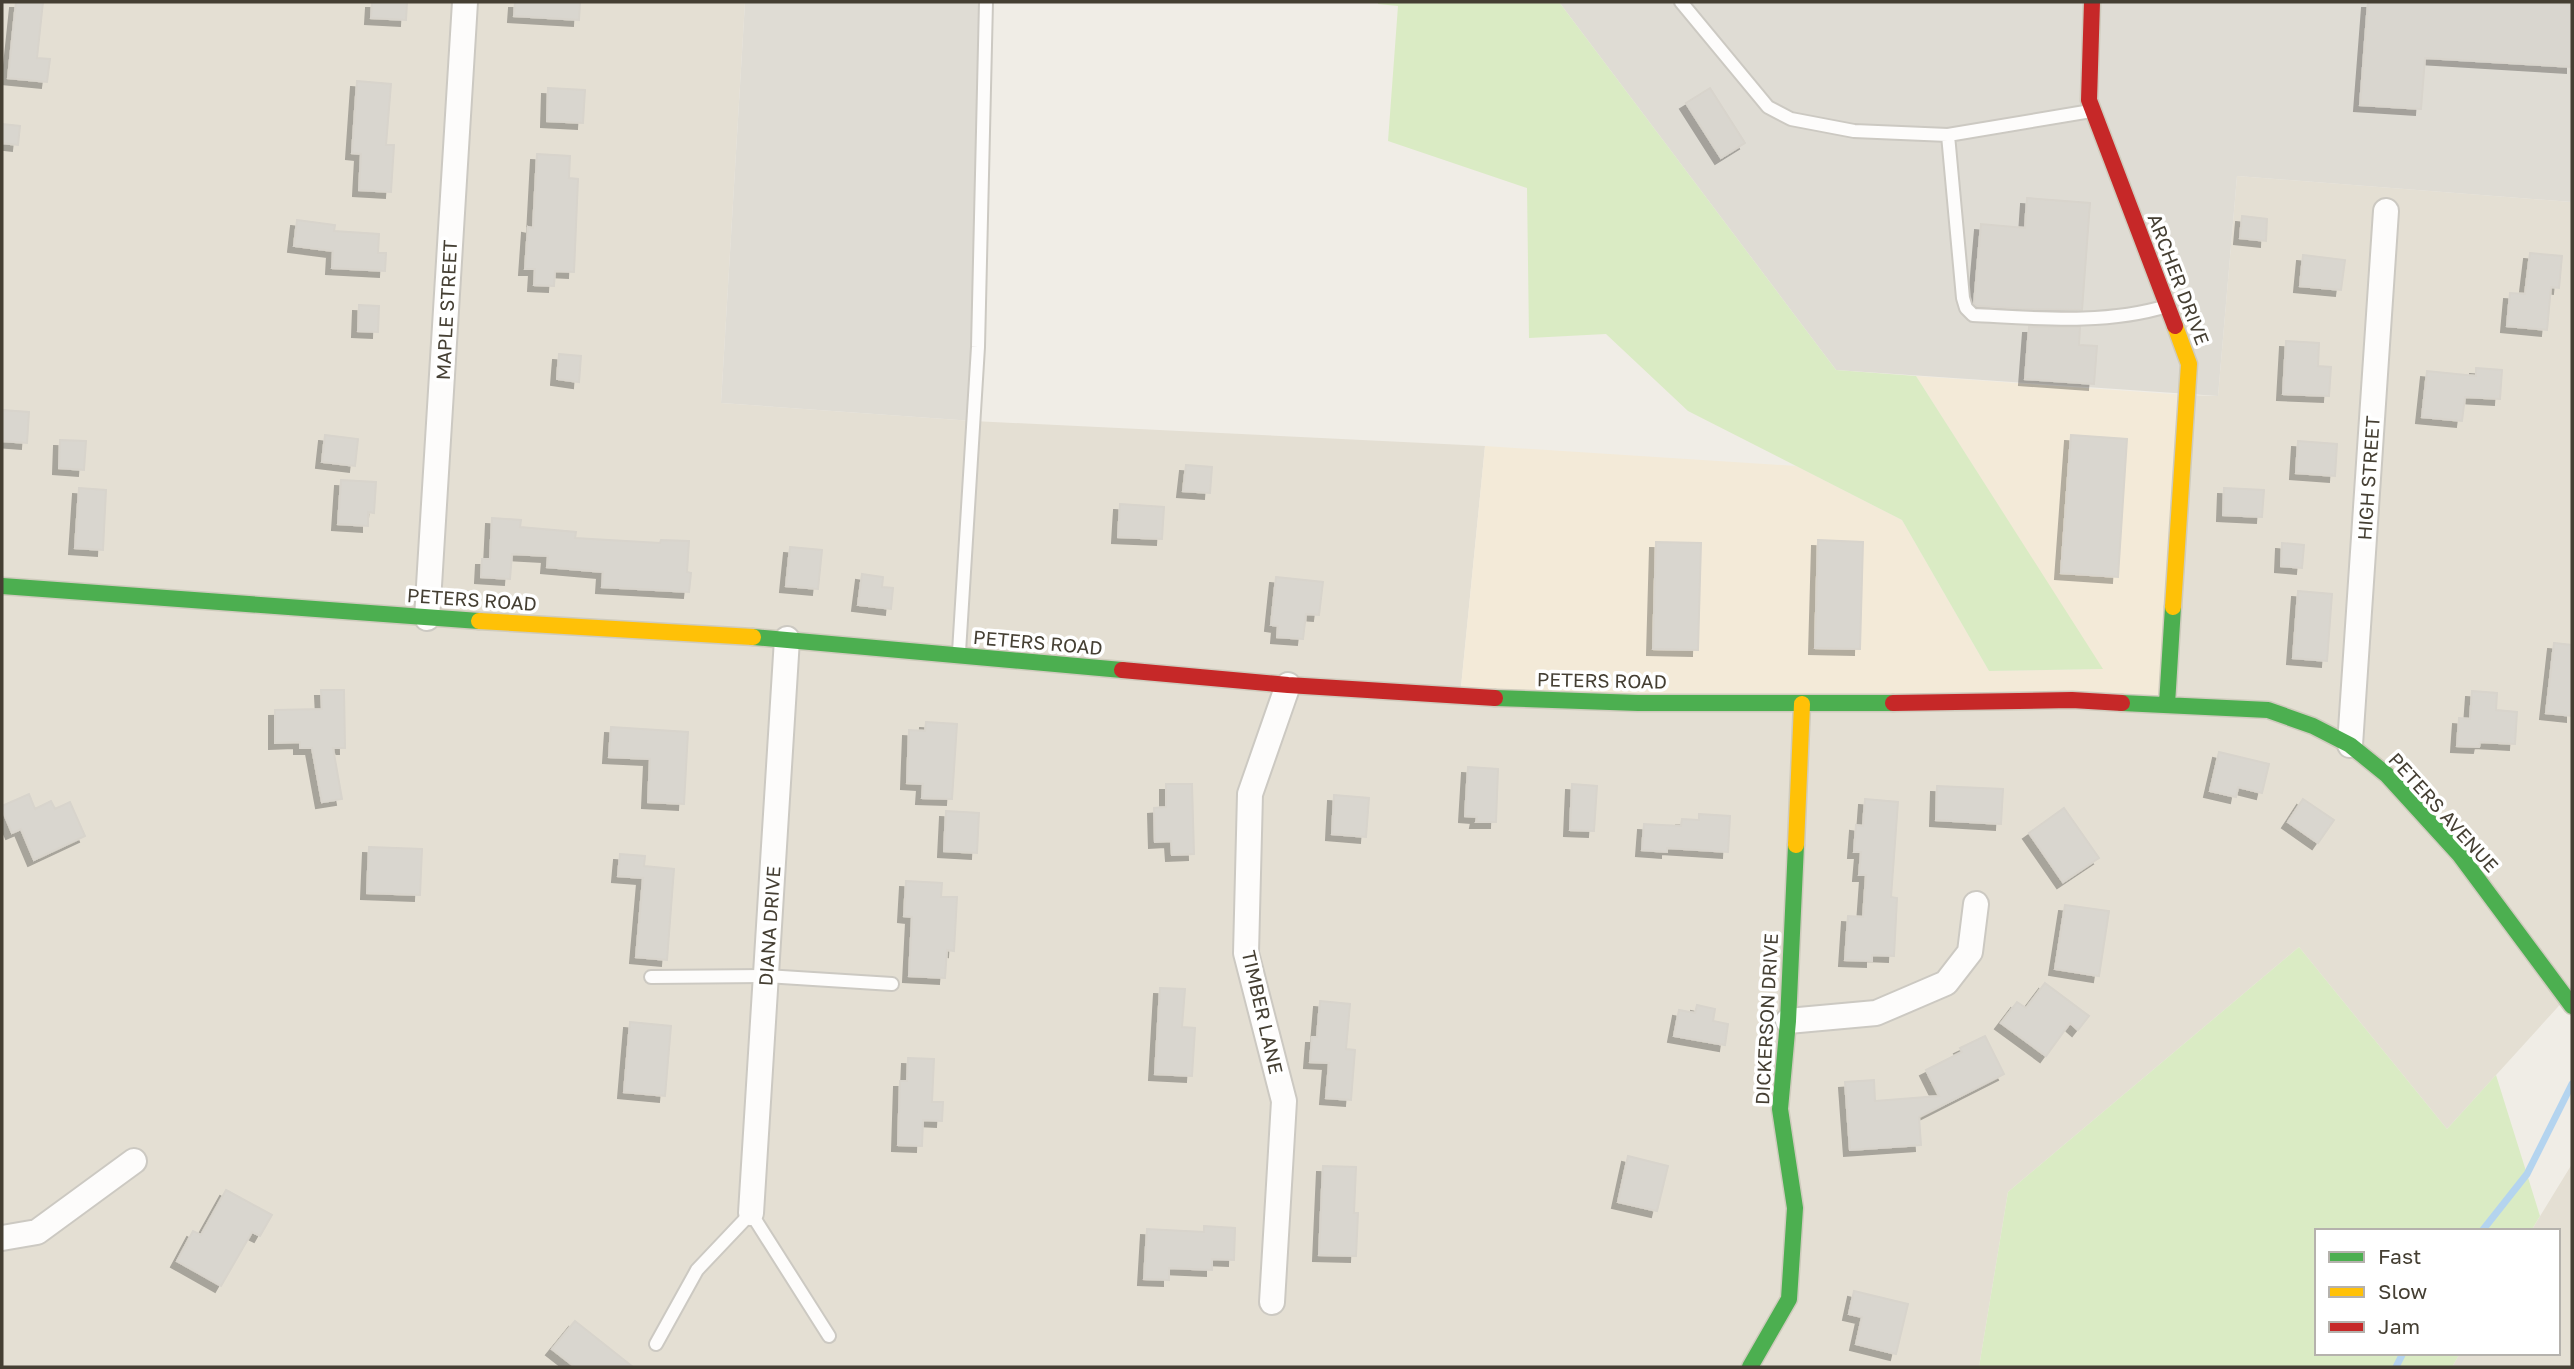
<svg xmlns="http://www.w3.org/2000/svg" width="2574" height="1369" font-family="'Golos Text',sans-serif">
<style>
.residential{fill:#e4dfd3}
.commercial{fill:#f3ead8}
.industrial{fill:#dfdcd4}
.green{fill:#daebc4}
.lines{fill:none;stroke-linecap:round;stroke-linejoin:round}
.stream{stroke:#b4d4ef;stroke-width:7}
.building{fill:#d9d6cf;stroke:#d8d4cc;stroke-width:2;filter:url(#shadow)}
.lane-casing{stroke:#ccc9c2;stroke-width:16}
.street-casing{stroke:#ccc9c2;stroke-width:28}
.fast-casing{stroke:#cfcbbd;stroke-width:19}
.slow-casing{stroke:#cfcbbd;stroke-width:19}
.jam-casing{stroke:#cfcbbd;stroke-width:19}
.lane{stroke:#fdfcfb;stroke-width:12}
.street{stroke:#fdfcfb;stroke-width:24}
.fast{stroke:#4caf50;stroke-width:16}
.slow{stroke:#ffc107;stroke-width:16}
.jam{stroke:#c62828;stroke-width:16}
.labels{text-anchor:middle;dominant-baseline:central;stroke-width:7;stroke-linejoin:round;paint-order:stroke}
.street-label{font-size:19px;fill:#453f33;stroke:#fff}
</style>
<defs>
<filter id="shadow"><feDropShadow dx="-6" dy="6" stdDeviation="0" flood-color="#0004"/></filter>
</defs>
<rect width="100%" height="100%" fill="#f0ede6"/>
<path class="residential" d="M2,2H745L721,403L973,421L1485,446L1460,697L2166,704L2187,395L2218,396L2237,176L2572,202V987L2566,998L2447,1129L2299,947L2008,1192L1979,1367H2Z
M2572,1164V1367H2452L2460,1353H2558V1231H2531Z"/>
<path class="commercial" d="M1916,376L2187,395L2167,704L1460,697L1485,446L1796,466L1902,520L1989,671L2102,669Z"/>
<path class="industrial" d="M745,2H986L973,421L721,403Z
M1559,2H2572V202L2237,176L2218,396L1836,370Z"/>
<path class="green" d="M1378,2H1559L1836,370L1916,376L2103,669L1989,671L1902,520L1688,411L1606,334L1529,338L1527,188L1388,141L1398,6L1378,4Z
M2299,947L2447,1129L2496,1075L2540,1216L2531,1231H2317V1353H2460L2452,1367H1979L2008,1192Z"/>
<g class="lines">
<path class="stream" d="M2482,1231L2527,1174L2572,1084
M2396,1367L2403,1353"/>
</g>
<path class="building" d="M16,2H43L37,58L50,59L47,82L8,78Z
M372,2H407L406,20L371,18Z
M515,2H580L579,20L514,16Z
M2368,2H2572V67L2425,58L2421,109L2360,105Z
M357,81L391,84L386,145H394L391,192L359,190L361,154L352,153Z
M548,88L585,90L583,123L547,121Z
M1710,88L1745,143L1721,158L1686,103Z
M2,124L20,126L18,145L2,143Z
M537,154L570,156L569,178L578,179L574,272L555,271L554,286L534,285L535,269H525L528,227L533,228Z
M2027,198L2090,203L2082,310L2022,309L1977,306L1974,304L1981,224L2025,228Z
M2242,216L2267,219L2266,241L2240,238Z
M297,220L335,225L334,231L379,234L378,253H386L385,271L332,268L333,251L294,246Z
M2530,253L2562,256L2559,288L2551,287L2547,330L2507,326L2510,293L2525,294Z
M2303,255L2345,260L2341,290L2300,286Z
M359,305L379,306L378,332L358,331Z
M2029,327H2080L2079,345L2097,346L2094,384L2025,379Z
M2286,341L2319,343L2318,366L2331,367L2329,396L2283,394Z
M559,354L581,356L579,382L557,379Z
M2476,368L2502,370L2500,399L2465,397L2462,421L2422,417L2427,371L2476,376Z
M2,410L29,412L27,443L2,441Z
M325,435L358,439L355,466L322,462Z
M2071,435L2127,439L2118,577L2061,573Z
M60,440L86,441L84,470L59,468Z
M2298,441L2337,444L2335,476L2296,473Z
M1186,465L1212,467L1210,493L1183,491Z
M341,480L376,482L374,513L368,512V526L338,524Z
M79,488L106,490L103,550L75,548Z
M2224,488L2264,490L2262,517L2223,515Z
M1120,504L1164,507L1162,539L1118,537Z
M492,518L521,520L520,527L576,532L575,538L660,543L661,540L689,541L687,572L691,573L689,592L602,587L603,572L547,567L548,556L512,554L510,579L481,577L482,559H490Z
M1818,540L1863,542L1860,649L1815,648Z
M1656,542L1701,543L1698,650L1653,649Z
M2282,543L2304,545L2302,568L2281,566Z
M790,547L822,550L818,589L786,586Z
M862,574L883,577L882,587L893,588L891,609L858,605Z
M1276,577L1323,582L1319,615L1306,614L1303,639L1277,637L1278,626L1271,625Z
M2298,591L2332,594L2327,661L2293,658Z
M2554,643L2572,645V716L2546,713Z
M321,690H344L345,748H333L342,799L322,802L312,748H300V742L275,743V710L322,709Z
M2472,691L2497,693L2496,710L2517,712L2515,744L2480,742L2479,747L2457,746L2459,718L2470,719Z
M926,722L957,724L952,799L922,798L923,784L907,783L909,730L925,731Z
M611,727L688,732L684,804L648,802L650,759L609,757Z
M2219,752L2269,764L2262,793L2238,787L2236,797L2210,791Z
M1468,767L1498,769L1496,822H1476L1477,817L1465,816Z
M1166,784H1192L1194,854L1172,855L1171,841L1155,842L1154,808L1166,807Z
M1572,784L1597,786L1594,831L1570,830Z
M1937,786L2003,789L2001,824L1936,820Z
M29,794L35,809L51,801L55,809L70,802L85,836L34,860L21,829L12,833L2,809V806Z
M1334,795L1369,798L1366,837L1332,834Z
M1865,799L1898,802L1891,897L1897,898L1894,956L1872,955V961L1845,960L1848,916L1863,917L1866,875H1859L1861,852H1854L1856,825L1863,826Z
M2303,799L2334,820L2318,843L2288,822Z
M2064,808L2099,858L2063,882L2029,833Z
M946,811L979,813L977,853L944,851Z
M1699,814L1730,816L1728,852L1667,848V852L1642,850L1644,824L1681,826L1682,819L1699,820Z
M369,847L422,849L420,895L367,893Z
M620,854L645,856L644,866L674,869L667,960L636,957L643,878L618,876Z
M906,881L942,883L941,897H957L954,951L947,950L945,978L909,976L912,917L904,916Z
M2065,905L2109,911L2099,976L2055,969Z
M2045,983L2089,1016L2078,1030L2070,1023L2046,1056L2001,1023L2017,1002L2026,1008Z
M1160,988L1185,989L1182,1027L1195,1028L1192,1076L1155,1074Z
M1320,1001L1350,1004L1346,1049L1355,1050L1351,1100L1326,1098L1329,1063L1310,1062L1312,1037H1317Z
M1697,1005L1715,1009L1713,1021L1728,1024L1725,1045L1674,1036L1679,1010L1695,1013Z
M630,1022L671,1026L665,1096L624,1092Z
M1985,1036L2004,1074L1919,1117L1921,1145L1850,1150L1845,1082L1874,1080L1875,1101L1939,1096L1926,1070L1962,1052L1960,1048Z
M908,1058L934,1059L932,1102H943L942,1121L923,1120L922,1146L898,1145L900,1081H907Z
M1628,1156L1668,1166L1657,1211L1618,1202Z
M1323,1166L1356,1167L1354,1213H1358L1356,1256L1319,1255Z
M226,1190L272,1215L260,1236L252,1232L221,1286L177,1261L193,1231L201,1235Z
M1204,1226L1235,1228L1234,1260L1212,1259V1270L1169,1268V1280L1144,1279L1147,1229L1204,1232Z
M1854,1291L1908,1304L1896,1354L1856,1344L1862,1317L1849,1314Z
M575,1321L633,1367H575L552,1349Z"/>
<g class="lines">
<defs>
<path id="lane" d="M1681,2L1768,107L1791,119L1854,131L1948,135
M2091,111L1948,135L1963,298L1966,308L1973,315C2037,318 2105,325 2167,306
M959,652L978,347L986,2
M651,977L766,976L892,984
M656,1344L697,1270L751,1213L829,1336"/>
<path id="street" d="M427,618L465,2
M2350,745L2386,211
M1788,1021L1876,1013L1946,983L1970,952L1976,904
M751,1213L787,639
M2,1238L37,1232L134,1161
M1272,1302L1284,1101L1246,953L1250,794L1288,685"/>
<path id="fast" d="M2,586L479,621
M753,637L1122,670
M1495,698L1638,703H1893
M2122,703L2268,710L2313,726L2350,745L2387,775L2459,854L2572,1006
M2167,704L2173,607
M1750,1367L1789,1299L1795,1208L1780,1109L1788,1021L1796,845"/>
<path id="slow" d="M2173,607L2189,364L2175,326
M479,621L753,637
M1796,845L1802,704"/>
<path id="jam" d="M2092,2L2089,100L2175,326
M1122,670L1288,685L1495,698
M1893,703L2072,700L2122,703"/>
</defs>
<use href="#lane" class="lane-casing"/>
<use href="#street" class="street-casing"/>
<use href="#fast" class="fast-casing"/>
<use href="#slow" class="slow-casing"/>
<use href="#jam" class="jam-casing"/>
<use href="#lane" class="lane"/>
<use href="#street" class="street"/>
<use href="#fast" class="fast"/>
<use href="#slow" class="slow"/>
<use href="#jam" class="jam"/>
</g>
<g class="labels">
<g class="street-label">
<text transform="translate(2179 279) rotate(69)">ARCHER DRIVE</text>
<text transform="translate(446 310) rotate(-87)">MAPLE STREET</text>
<text transform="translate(2368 478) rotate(-86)">HIGH STREET</text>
<text transform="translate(472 599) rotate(4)">PETERS ROAD</text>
<text transform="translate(1038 642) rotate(5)">PETERS ROAD</text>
<text transform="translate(1602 680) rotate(1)">PETERS ROAD</text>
<text transform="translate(2444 812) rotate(48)">PETERS AVENUE</text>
<text transform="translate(769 926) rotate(-86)">DIANA DRIVE</text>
<text transform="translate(1263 1012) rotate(77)">TIMBER LANE</text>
<text transform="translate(1766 1019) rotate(-87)">DICKERSON DRIVE</text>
</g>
</g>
<rect width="2574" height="1369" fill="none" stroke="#453f33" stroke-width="7"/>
<rect x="2315" y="1229" width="245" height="126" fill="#ffffff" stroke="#b5b2ad" stroke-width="2"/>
<rect x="2329" y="1252" width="35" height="10" fill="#4caf50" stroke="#b5b2ad" stroke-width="2"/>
<text x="2378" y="1264" font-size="21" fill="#453f33">Fast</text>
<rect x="2329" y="1287" width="35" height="10" fill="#ffc107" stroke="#b5b2ad" stroke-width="2"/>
<text x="2378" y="1299" font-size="21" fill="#453f33">Slow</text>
<rect x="2329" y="1322" width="35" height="10" fill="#c62828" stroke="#b5b2ad" stroke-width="2"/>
<text x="2378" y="1334" font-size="21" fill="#453f33">Jam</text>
</svg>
